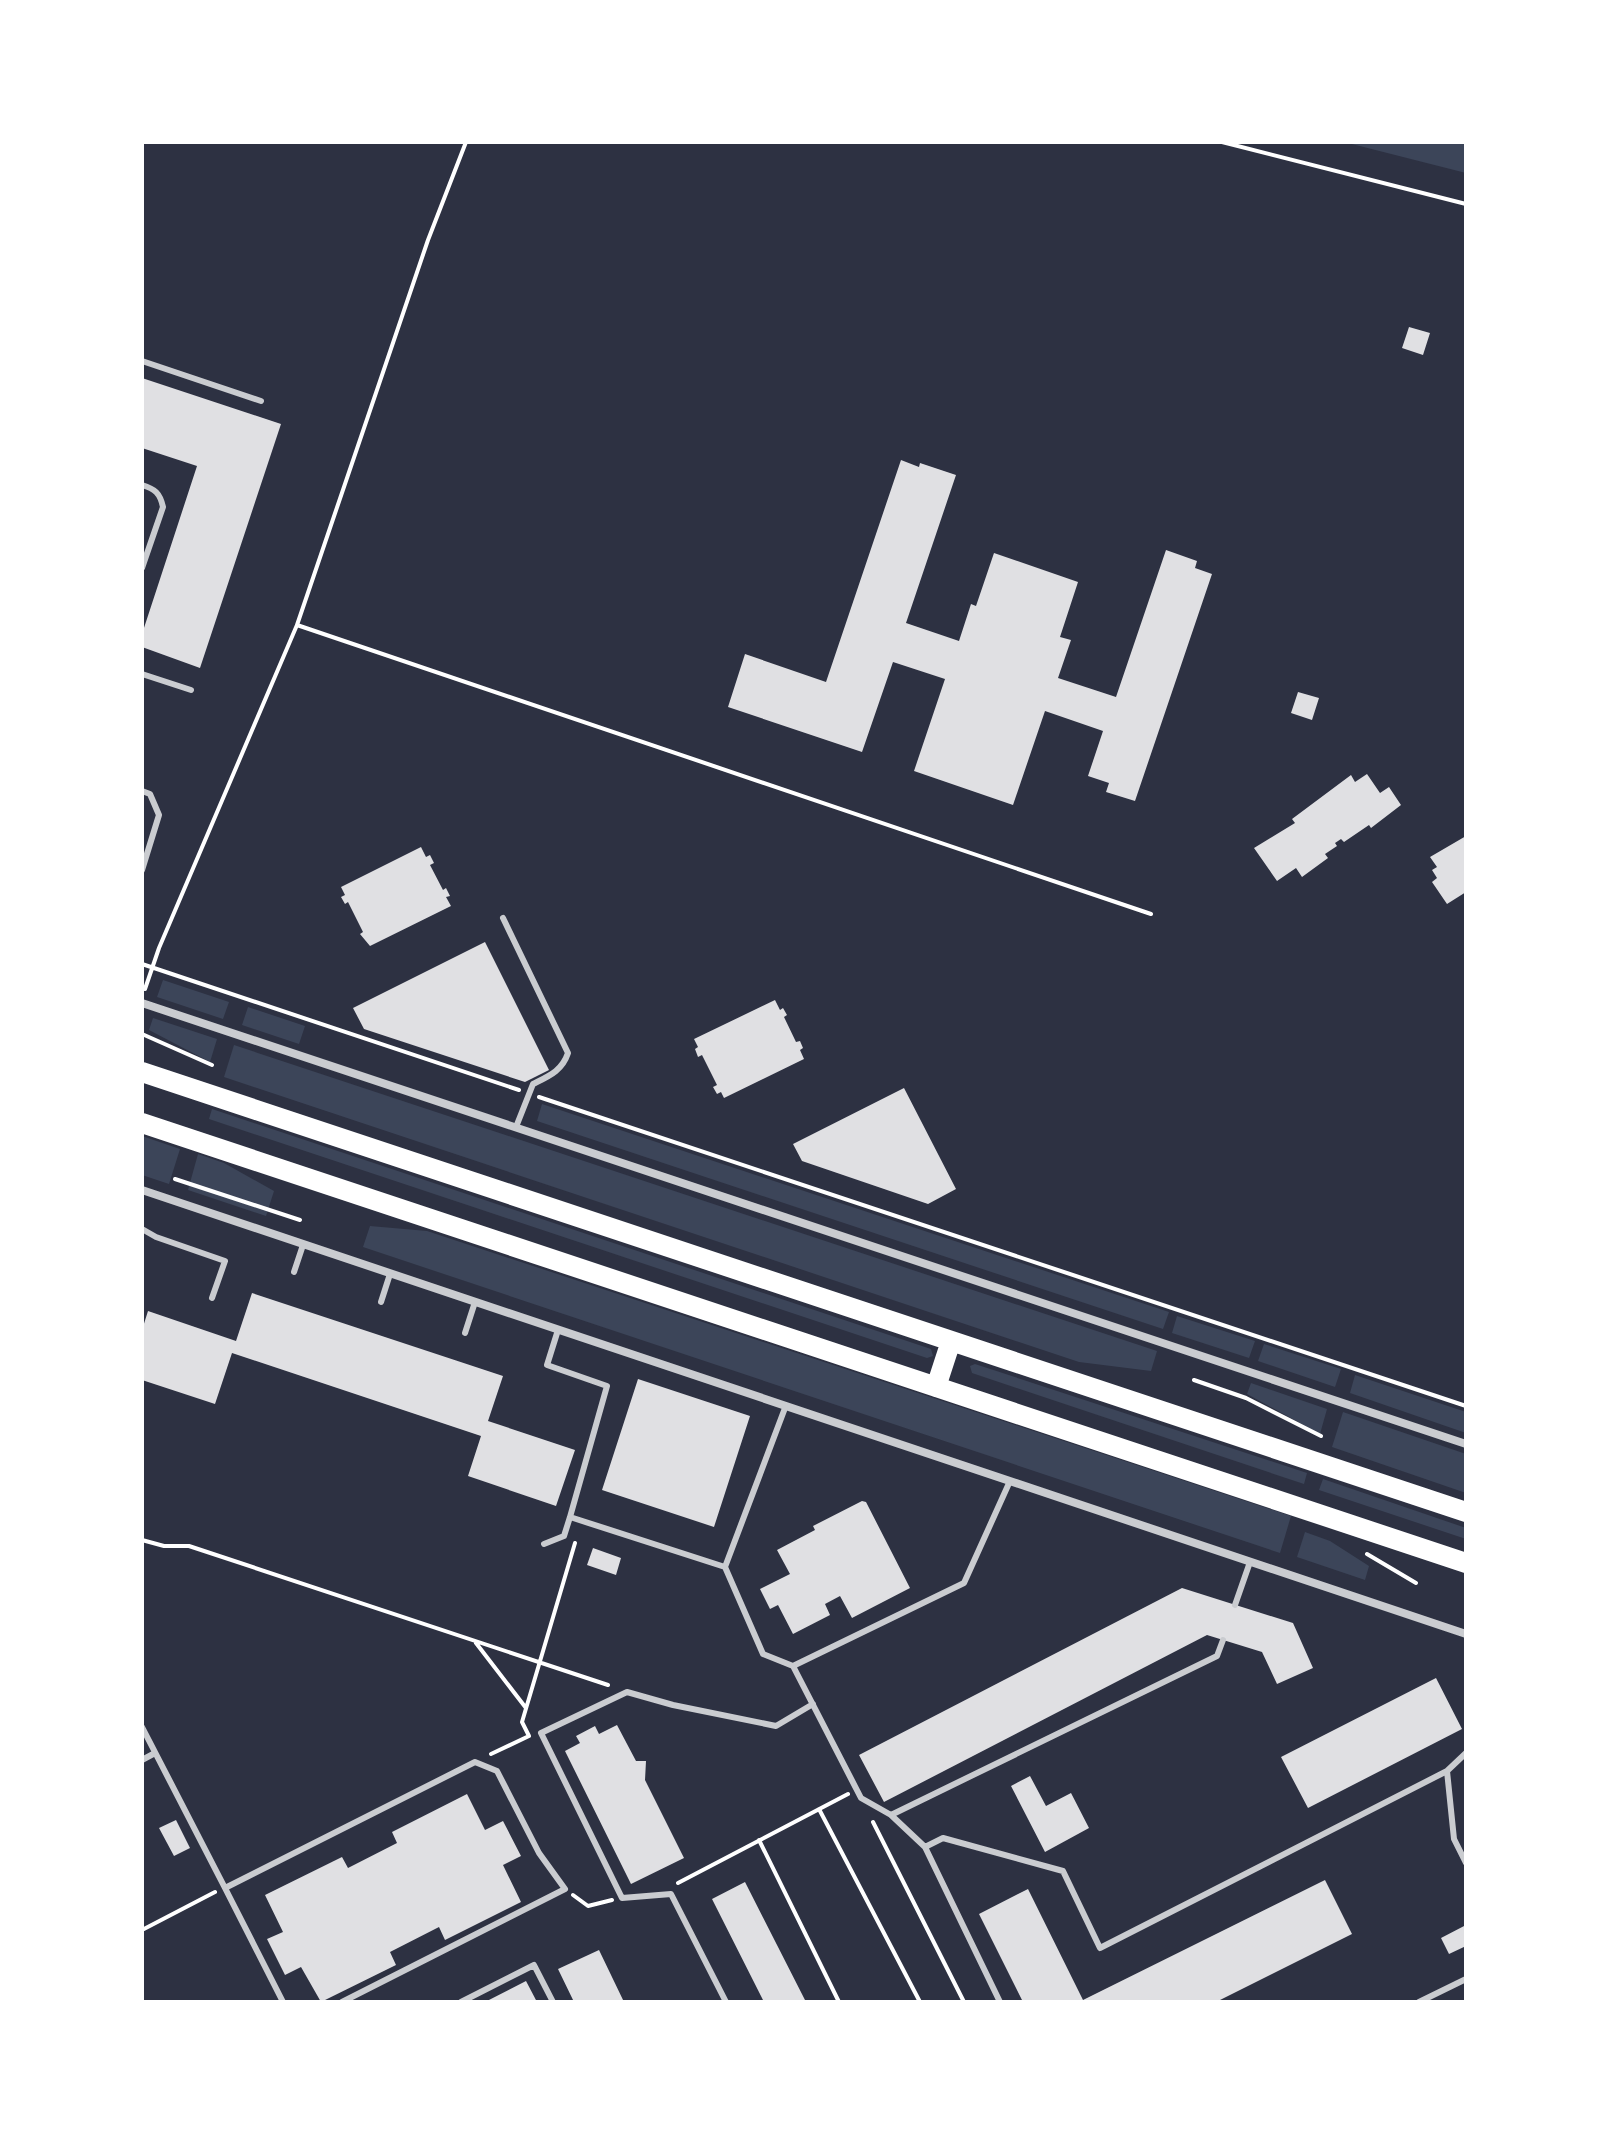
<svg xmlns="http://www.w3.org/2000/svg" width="1608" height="2144" font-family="'PT Sans',sans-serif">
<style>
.green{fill:#3c4559}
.building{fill:#e0e0e3}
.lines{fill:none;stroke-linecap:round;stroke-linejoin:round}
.path{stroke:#fff;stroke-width:4}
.service{stroke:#caccd0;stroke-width:6}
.minor{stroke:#caccd0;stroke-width:8}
.primary{stroke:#fff;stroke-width:20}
</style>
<rect width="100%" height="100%" fill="#2d3142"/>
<path class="green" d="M1344,142H1466V173Z
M163,980L229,1002L223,1019L157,997Z
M248,1007L305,1026L299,1044L242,1025Z
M153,1018L217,1039L210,1062L149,1030Z
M234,1045L1157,1351L1151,1371L1079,1362L224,1077Z
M542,1104L1169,1312L1163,1329L537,1121Z
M212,1109L931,1349L933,1356L927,1358L209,1119Z
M142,1136L180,1149L169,1184L142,1175Z
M198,1154L224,1163L274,1191L266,1216L188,1190Z
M370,1226L427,1231L1291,1516L1280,1553L363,1247Z
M1177,1316L1255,1341L1249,1358L1172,1333Z
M1264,1344L1341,1369L1335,1387L1258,1361Z
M975,1364L1307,1473L1304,1484L972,1373L970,1366Z
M1355,1375L1466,1412V1433L1350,1393Z
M1251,1383L1327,1409L1320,1434L1247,1394Z
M1343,1412L1466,1454V1493L1332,1447Z
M1323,1479L1466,1528V1539L1319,1490Z
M1305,1532L1330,1541L1369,1566L1365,1580L1297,1557Z"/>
<path class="building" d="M1409,327L1430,333L1423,355L1402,348Z
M142,378L281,424L200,668L142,647V634L197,466L142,448Z
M901,460L919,467L920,463L956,475L906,623L959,641L971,604L976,606L994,553L1078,582L1060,637L1071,640L1058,678L1116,697L1166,550L1197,561L1195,568L1212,574L1135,801L1106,792L1109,783L1088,776L1103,731L1045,711L1013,805L914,771L945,679L893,662L862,752L728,707L745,654L826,682Z
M1298,692L1319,698L1312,720L1291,713Z
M1367,774L1380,793L1389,787L1401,805L1371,828L1369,825L1344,842L1341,839L1335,843L1337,846L1325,854L1328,858L1302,877L1296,868L1277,881L1254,848L1295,823L1292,819L1351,775L1355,782Z
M1466,836V892L1447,904L1432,882L1437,878L1432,870L1437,867L1430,857Z
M421,847L426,857L430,855L434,863L430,865L443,890L446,888L450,896L446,897L451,906L370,946L360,934L363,932L348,902L345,904L341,897L345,895L341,887Z
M485,942L549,1070L525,1082L364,1029L353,1008Z
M775,1000L780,1010L783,1008L787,1015L784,1017L796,1042L800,1041L803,1048L800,1050L804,1059L724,1098L721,1092L717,1094L713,1087L717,1085L702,1055L698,1057L695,1049L698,1047L694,1039Z
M904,1088L956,1189L928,1204L802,1161L793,1144Z
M252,1293L503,1376L488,1421L575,1450L556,1506L468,1476L481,1436L232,1353L215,1404L142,1380V1330L148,1311L236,1341Z
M638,1379L750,1416L714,1527L602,1490Z
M862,1501L866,1502L910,1588L852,1618L840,1596L825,1604L830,1615L793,1634L778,1605L770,1609L760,1589L790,1574L777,1550L815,1530L813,1526Z
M593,1548L621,1558L616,1575L587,1565Z
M1182,1588L1293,1623L1313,1668L1277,1684L1262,1652L1207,1635L884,1802L859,1755Z
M1436,1678L1462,1729L1308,1808L1281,1757Z
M617,1725L636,1761H646L645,1780L684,1858L631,1884L565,1751L580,1743L576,1736L595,1726L599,1734Z
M1030,1776L1046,1806L1071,1793L1089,1828L1045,1852L1011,1786Z
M467,1794L485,1830L503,1821L521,1856L503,1865L521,1902L445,1940L439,1927L390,1952L396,1965L321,2002L301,1967L285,1975L267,1939L283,1932L265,1895L342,1857L348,1868L397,1843L392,1832Z
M176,1820L190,1848L174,1856L159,1828Z
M1325,1880L1352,1934L1216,2002H1023L979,1914L1028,1889L1083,2000Z
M745,1882L806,2002H764L712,1899Z
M1466,1925V1946L1449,1954L1441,1938Z
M599,1950L624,2002H574L558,1969Z
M526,1981L537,2002H485Z"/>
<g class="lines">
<path class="path" d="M1222,142L1466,204
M297,625L1151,914
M142,964L519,1090
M145,989L159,948L297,625L428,240L466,142
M142,1034L212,1065
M539,1097L1466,1406
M175,1179L300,1220
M1194,1380L1246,1398L1321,1436
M142,1540L164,1546H189L608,1685
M1367,1554L1416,1583
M476,1643L526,1708
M491,1754L529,1736L522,1722L575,1543
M819,1809L920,2002
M873,1822L964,2002
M759,1840L839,2002
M678,1883L848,1794
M573,1895L588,1906L612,1900
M142,1930L215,1892"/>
<path class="service" d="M142,361L261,401
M142,485C155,489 160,493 163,507L142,568
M142,674L191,690
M142,791L150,794L159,815L142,870
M503,918L568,1053C562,1071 549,1076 533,1084L516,1127
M142,1229L156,1237L225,1261L212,1298
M294,1272L303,1245
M381,1302L390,1274
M558,1330L547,1365L607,1386L570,1517
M465,1333L475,1302
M785,1408L725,1567L763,1654L793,1666L861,1798L891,1815L925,1847L1000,2002
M544,1544L564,1536L570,1517L725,1567
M1235,1605L1250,1562
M793,1666L964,1583L1010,1481
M142,1727L225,1888
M142,1760L155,1753
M1447,1771L1454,1839L1466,1863
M891,1815L1217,1656L1223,1640
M925,1847L943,1838L1063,1871L1100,1948L1447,1771L1466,1753
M283,2002L225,1888L475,1762L497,1771L539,1853L565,1889L342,2002
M461,2002L534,1965L553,2002
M726,2002L671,1894L622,1898L541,1733L627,1692L673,1705L776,1726L813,1704
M1419,2002L1466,1979"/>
<path class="minor" d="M142,1003L1466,1444
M142,1190L1466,1634"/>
<path class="primary" d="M142,1072L1466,1512
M142,1123L1466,1563
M936,1387L951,1341"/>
</g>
<rect width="1608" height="2144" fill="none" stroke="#ffffff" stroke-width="288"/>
</svg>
